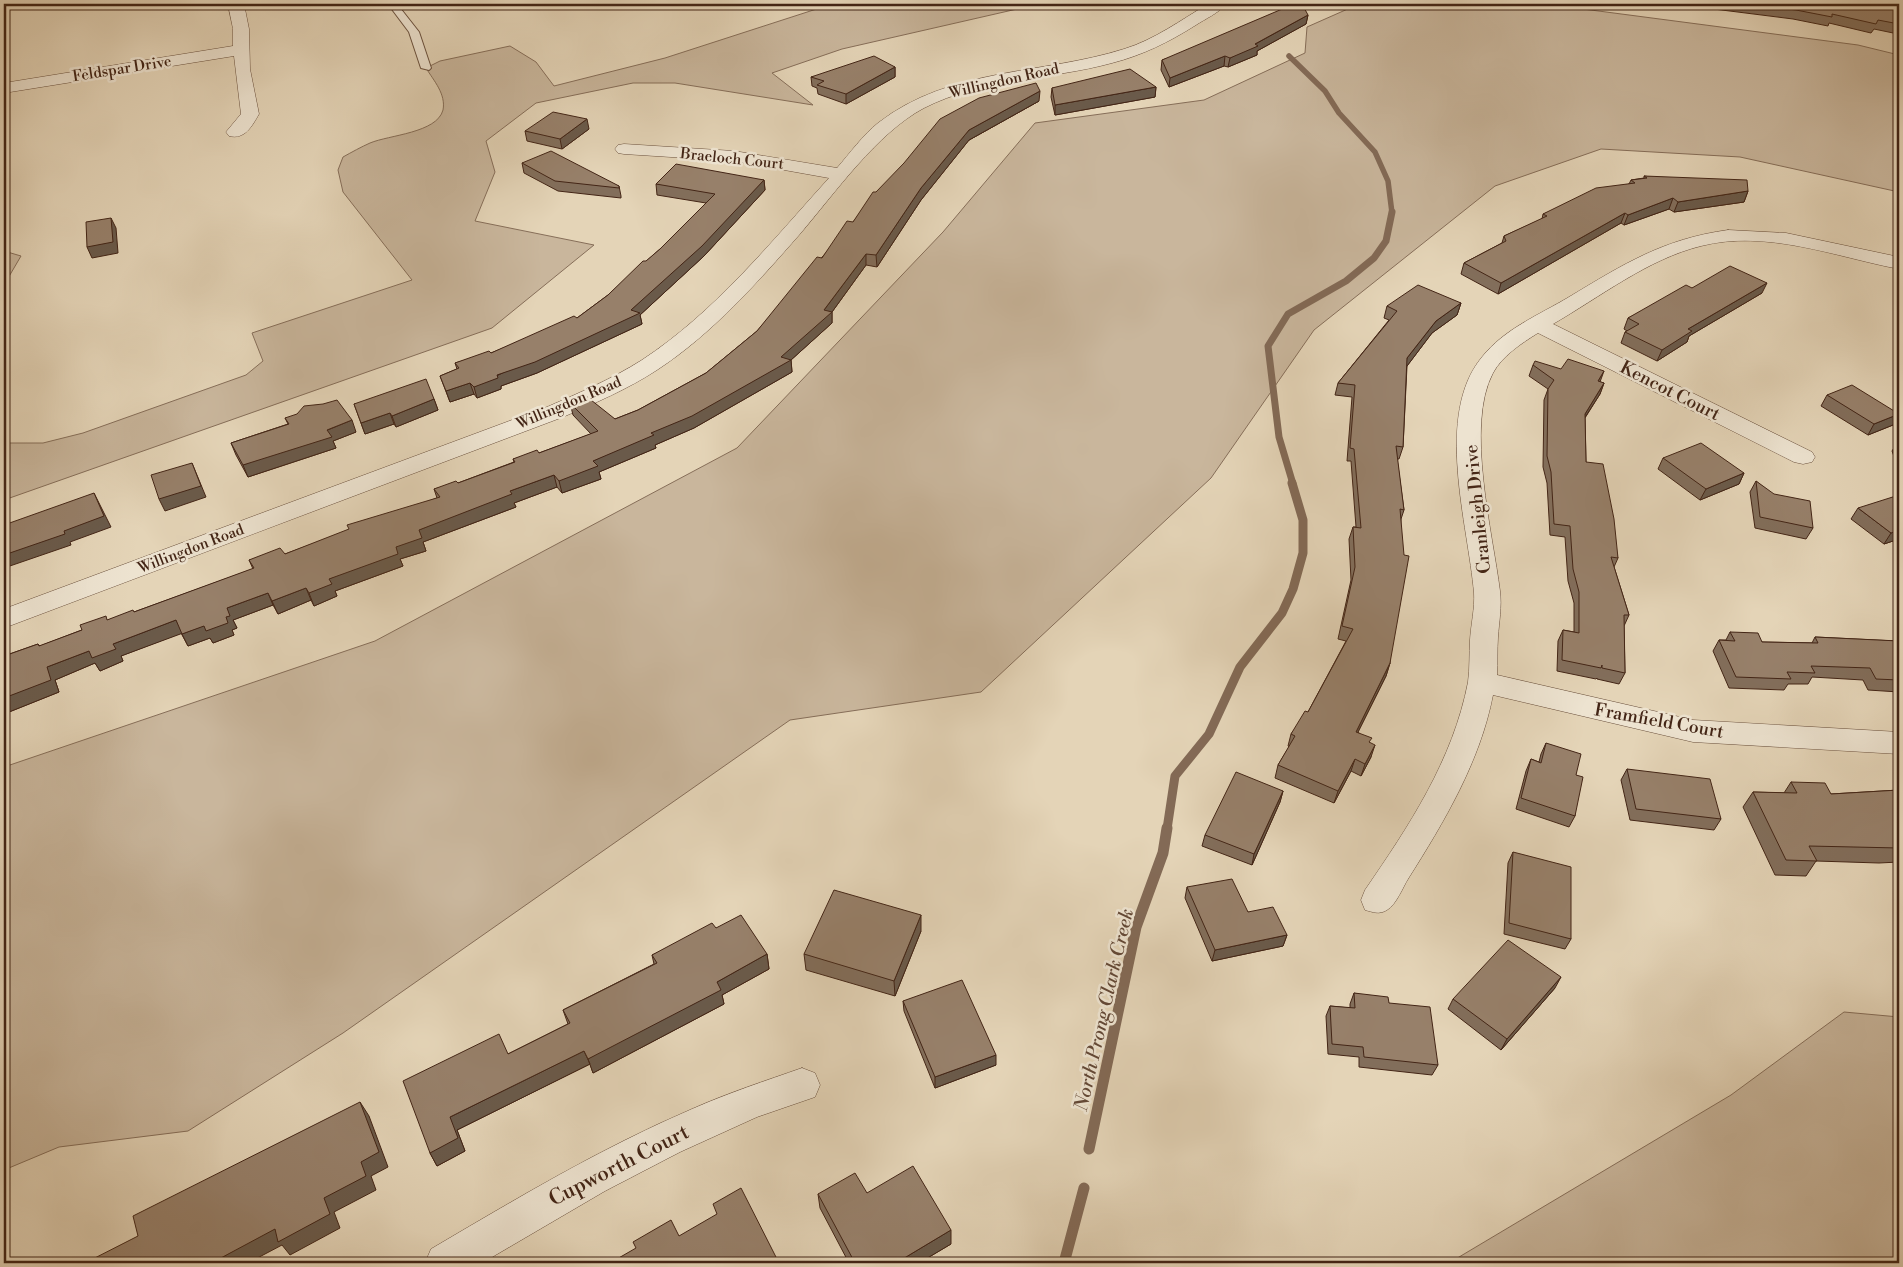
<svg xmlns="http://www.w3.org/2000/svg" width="1903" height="1267" font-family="'Libre Bodoni',serif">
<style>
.green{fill:#c9b69c;stroke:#866e59}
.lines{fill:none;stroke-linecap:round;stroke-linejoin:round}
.stream-far3{stroke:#836a56;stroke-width:5.5}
.stream-far2{stroke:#836a56;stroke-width:7}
.stream-far1{stroke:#836a56;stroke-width:9}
.stream{stroke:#836a56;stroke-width:11}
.lane-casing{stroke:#6b513e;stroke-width:2}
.street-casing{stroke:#6b513e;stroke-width:1}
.lane{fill:#ede3d0;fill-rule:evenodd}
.street{fill:#ede3d0;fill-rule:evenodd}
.wall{fill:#826e5b;stroke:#432516}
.shaded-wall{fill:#6a5a4a;stroke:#432516}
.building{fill:#97806a;stroke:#432516}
.labels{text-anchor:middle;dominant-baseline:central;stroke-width:5;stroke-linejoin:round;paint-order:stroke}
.far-street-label{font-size:15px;fill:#432516;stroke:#ede3d0}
.street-label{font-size:18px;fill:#432516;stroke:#ede3d0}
.water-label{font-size:19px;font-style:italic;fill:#634836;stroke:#ede3d0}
.near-street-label{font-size:21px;fill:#432516;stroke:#ede3d0}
</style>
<rect width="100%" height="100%" fill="#e4d4b7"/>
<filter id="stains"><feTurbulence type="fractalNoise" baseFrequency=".004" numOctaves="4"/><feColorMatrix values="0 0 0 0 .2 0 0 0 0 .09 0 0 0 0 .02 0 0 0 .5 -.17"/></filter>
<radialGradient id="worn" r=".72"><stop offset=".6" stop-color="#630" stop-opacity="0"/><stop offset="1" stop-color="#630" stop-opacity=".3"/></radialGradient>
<path class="green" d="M832,4H1039L842,49L772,73L813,105L675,83H633L536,103L486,141L495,172L475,221L594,245L492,328L4,500V443H43L83,433L246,375L263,361L252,333L412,280L343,192L338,170L343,157C352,152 361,147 370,143C389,135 437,133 443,110C446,94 434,81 426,68L440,61L510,46L536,62L554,86L665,58Z
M1359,4H1545L1858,45L1899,55V192L1740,157L1601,149L1495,186L1314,330L1211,478L981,692L790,720L343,1033L188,1131L59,1147L4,1170V767L375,641L737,448L943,232L1035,123L1204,100L1305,53L1307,27Z
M4,251L21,256L4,285Z
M1844,1012L1899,1017V1263H1449L1731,1095Z"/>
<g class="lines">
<path class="stream-far3" d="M1289,56L1325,91L1339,113L1375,152L1388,181L1392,213"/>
<path class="stream-far2" d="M1293,484L1279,437L1268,346L1288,314L1346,281L1374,258L1386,241L1392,212"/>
<path class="stream-far1" d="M1167,829L1175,776L1209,734L1240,667L1282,613L1293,589L1303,553V520L1292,483"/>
<path class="stream" d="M1089,1149L1136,927L1163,853L1167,828
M1064,1263L1084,1188"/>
<defs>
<path id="lane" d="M388,4H397L419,32L431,68L429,70L421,68L409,32Z"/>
<path id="street" d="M228,4H244L249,29L250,69L259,114C252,126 245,140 229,136L226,132L241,114L234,56L4,93V83L233,46V29Z
M1208,4H1226C1219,13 1205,19 1196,25C1169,42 1143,55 1112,63C1050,80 983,78 924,108C877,133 835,193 800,234C757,283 712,334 657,370C628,389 595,403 563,417L4,628V609L547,407C579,393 612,379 642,360C715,312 771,242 829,178L734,161L624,154L618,153L615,149L618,145L624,144L734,151L837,168C850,153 863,135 878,123C950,67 1042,75 1124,49C1154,40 1181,20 1208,4Z
M1728,230L1786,233L1899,257V269C1836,257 1766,229 1701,246C1648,259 1600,297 1553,324L1812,452L1815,457L1812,462L1803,464L1794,462L1538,333C1522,343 1502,356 1493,373C1465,425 1493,534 1500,591C1502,607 1499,622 1498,637C1497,650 1498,662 1497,675L1693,720L1899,732V754L1693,742L1493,695C1480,762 1444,822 1408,879C1403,887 1396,905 1387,910C1379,915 1373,912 1365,910L1361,900L1365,890C1409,826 1453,760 1468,682C1470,668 1469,654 1470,640C1471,624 1475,608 1474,593C1468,524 1434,415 1482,357C1504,329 1539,315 1569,297C1624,264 1663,239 1728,230Z
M802,1068L815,1073L820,1085L815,1097L757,1117L680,1152L605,1191L482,1263H425L431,1249C516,1199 601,1148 692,1109C728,1093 765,1081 802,1068Z"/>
</defs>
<use href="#lane" class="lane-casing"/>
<use href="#street" class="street-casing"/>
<use href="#lane" class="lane"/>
<use href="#street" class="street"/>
</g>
<path class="wall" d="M1698,4H1899V32L1898,34L1874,29L1871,33L1829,23L1828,26L1793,19L1698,7Z
M1308,15L1306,24L1257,51V55L1228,67L1224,66L1169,87L1161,70L1162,60Z
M895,67V77L846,104L818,94L817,88L812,86L811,77Z
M1156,87L1155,97L1055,115L1051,97L1052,88Z
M1039,101L969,140L921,200L877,267L866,265L832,312V323L791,360L792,372L694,428L655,445L656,448L599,472L601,479L562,493L557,487L514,503L516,507L423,542L426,551L400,559L403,566L335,591L337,596L314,606L311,600L278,614L273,605L233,620L237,628L232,630L234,635L213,643L210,638L188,646L181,633L121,656L123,661L100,671L95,663L55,680L59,692L4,714V656L38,644L40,646L108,620L134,612L253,569L249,560L285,554L437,498L434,489L458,483L514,462L513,459L539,453L591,434L573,415L570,403L615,419L638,410L706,373L757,331L853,222L876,192Z
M589,129L562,149L527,141L525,131Z
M522,163L619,186L621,196V198L558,191L524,173Z
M1644,176L1748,191L1744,202L1674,212L1669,209L1624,225L1621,223L1498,294L1461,274L1464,263L1502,243L1504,236L1542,219L1543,214L1629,184L1631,180L1644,178Z
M764,180L765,190L704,256L640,315L642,324L537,373L501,386V389L477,398L474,394L450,402L440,376L457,369L455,363L491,353L577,318L608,295L660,249L706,203L657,195L656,184Z
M1692,288L1762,293L1689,336L1687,342L1657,361L1621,343L1625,332L1627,331L1624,329L1628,318Z
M1461,303L1457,315L1432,333L1407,366L1403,447L1399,459H1397L1404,510L1401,519L1390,663L1386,676L1358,732L1370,743L1371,757L1361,776L1351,771L1334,803L1275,778L1278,765L1289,747L1288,746L1291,734L1308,712L1346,641L1338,639L1351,580L1349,539L1353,527H1356L1351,461H1347L1352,397L1335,395L1338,383L1389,320L1384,318L1387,306Z
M1533,365L1604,383L1600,394L1585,418L1586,462L1618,558L1614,567L1629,615L1624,626L1625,673L1619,684L1597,679V678L1596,679L1557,671L1558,641L1563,630L1574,632V603L1568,581L1565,537L1550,535L1547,483L1543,467L1544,400L1548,389L1529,376Z
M1827,395L1893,425L1868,435L1821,406Z
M434,399L438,410L396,427L394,424L365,434L354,404Z
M285,418L356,432L333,441L336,448L248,477L236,455L231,443L288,424Z
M1899,440V470L1892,451Z
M1663,458L1744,473L1739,484L1700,500L1658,469Z
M1756,481L1813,528L1806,539L1755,528L1750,492Z
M1858,508L1899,539L1884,544L1851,519Z
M1730,632L1762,642L1812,643L1815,637L1896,641L1899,636V692L1868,690L1863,680L1812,677L1808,684H1788L1784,690L1729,688L1713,651L1719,640H1726Z
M1546,743L1576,775L1575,816L1569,827L1516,809L1526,771L1531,759L1539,762L1541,754Z
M1627,769L1721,819L1714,830L1630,820L1621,780Z
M1791,782L1831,794L1899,790V862L1879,863L1816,861L1806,876L1775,875L1743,807L1753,792L1784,793Z
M1283,791L1280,802L1252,865L1202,846L1205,835Z
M1513,852L1571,939L1565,949L1504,934L1508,863Z
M1187,887L1248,912L1287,935L1283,946L1212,961L1185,898Z
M716,928L767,954L769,969L722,995L724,1004L593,1073L590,1064L457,1130L465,1151L437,1166L430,1153L508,1054L568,1024L563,1010L654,964L652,955Z
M921,931L895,996L806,970L804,954Z
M1555,988L1501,1050L1448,1009L1453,999Z
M1354,993L1389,1003L1438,1065L1432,1075L1359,1067V1057L1328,1054L1326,1016L1330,1006L1350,1008V1004Z
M903,1001L996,1065L935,1088L904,1011Z
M867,1193L951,1244L919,1263H849L820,1208L818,1194Z"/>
<path class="shaded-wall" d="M1308,15L1306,24L1257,51V55L1228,67L1230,58Z
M1225,56L1224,66L1169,87L1170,78Z
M895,67V77L846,104V94Z
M1156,87L1155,97L1055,115V105Z
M1040,91L1039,101L969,140L921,200L877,267L876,255L921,188L969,130Z
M587,119L589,129L562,149L560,139Z
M764,180L765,190L704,256L640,315L642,324L537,373L501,386V389L477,398L474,387L631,310Z
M1748,191L1744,202L1674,212L1678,202Z
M1673,198L1669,209L1624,225L1628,215Z
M1625,213L1621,223L1498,294L1501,283Z
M111,218L116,228L118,253L92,258L87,247Z
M866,254V265L832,312V323L791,360L792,372L694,428L655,445L656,448L599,472L601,479L562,493L559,481L593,461L651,433L781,357L824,310Z
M1767,283L1762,293L1689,336L1687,342L1657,361L1662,350L1688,329Z
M1461,303L1457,315L1432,333L1404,370L1407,358L1436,321Z
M1604,371L1600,382L1598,381Z
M470,383L474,394L450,402L446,391Z
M1604,383L1600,394L1580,425L1585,414Z
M434,399L438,410L396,427L392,416Z
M390,413L394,424L365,434L361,423Z
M1899,414L1893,425L1868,435L1874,424Z
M352,420L356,432L333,441L336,448L248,477L243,465Z
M192,463L206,497L165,511L159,499Z
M1744,473L1739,484L1700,500L1706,489Z
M554,475L557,487L514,503L516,507L423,542L426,551L400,559L403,566L335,591L337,596L314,606L309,593L329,579L396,547L419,530L510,491Z
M94,493L111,527L70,542L71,545L4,568V555L64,531Z
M1899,530V539L1884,544L1891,533Z
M306,588L311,600L278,614L272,601Z
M268,593L273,605L233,620L237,628L232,630L234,635L213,643L210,638L188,646L182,634L226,617L227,608Z
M176,620L183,633L121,656L123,661L100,671L95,663L55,680L59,692L4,714V698L47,667L89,651L113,644Z
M1390,663L1386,676L1352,744L1356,732Z
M1375,745L1371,757L1361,776L1365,764Z
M1355,759L1351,771L1334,803L1338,791Z
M1283,791L1280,802L1252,865L1254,854Z
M921,915V931L895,996L894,981Z
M1287,935L1283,946L1212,961L1215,950Z
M767,954L769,969L722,995L724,1004L593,1073L588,1059L717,982Z
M1561,977L1555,988L1501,1050L1507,1039Z
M584,1051L590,1064L457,1130L465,1151L437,1166L430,1153L450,1117Z
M996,1055V1065L935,1088V1077Z
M360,1102L369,1116L388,1167L371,1176L376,1190L334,1212L340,1228L290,1255L282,1245L248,1263H220L219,1259L324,1198L361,1162Z
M951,1230V1244L919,1263H896Z"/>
<path class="building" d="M1294,4H1302L1308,15L1255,44L1258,46L1230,58L1225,56L1170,78L1162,60Z
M1748,4H1899V24L1878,20L1876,24L1832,14V17L1796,10Z
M874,56L895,67L846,94L817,85L824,81L811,77Z
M1130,69L1156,87L1055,105L1052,88Z
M1036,83L1040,91L969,130L921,188L876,255L866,254L824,310L832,312L781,357L791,360L692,416L651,433L654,435L593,461L598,466L559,481L554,475L510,491L512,494L419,530L422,538L396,547L398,554L329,579L332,584L309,593L306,588L272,601L268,593L227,608L230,616L226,617L228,623L206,631L204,626L182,634L176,620L113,644L116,649L92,658L89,651L47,667L51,680L4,698V656L38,644L39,646L82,630L80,625L106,616L107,620L133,610L134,612L254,568L249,560L280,548L285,554L349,529L347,525L440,497L434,489L456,481L458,483L515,462L513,459L537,450L539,453L598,431L570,403L586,396L615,419L638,410L706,373L757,331L817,257L822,258L847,221L853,222L873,192H876L904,163L940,119L979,98Z
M553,112L587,119L560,139L525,131Z
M551,151L619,186V188L555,181L522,163Z
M676,164L764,180L702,246L631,310L640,313L535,362L497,375L498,378L474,387L470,383L446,391L440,376L459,368L455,363L489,351L491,353L574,316L577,318L608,295L643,261H646L660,249L715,194L656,184Z
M1644,176L1747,180L1748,191L1678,202L1673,198L1628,215L1625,213L1501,283L1464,263L1506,241L1504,236L1547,216L1543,214L1596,188L1635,183L1631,180L1647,178Z
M111,218L113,242L87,247L86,222Z
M1730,266L1767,283L1688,329L1692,331L1662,350L1625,332L1639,324L1628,318L1686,285L1692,288Z
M1418,285L1461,303L1436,321L1407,358L1403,447L1396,446L1404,510L1400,509L1404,555L1409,556L1390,663L1356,732L1372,738L1369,742L1375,745L1365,764L1355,759L1338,791L1278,765L1295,736L1291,734L1305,711L1308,712L1353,629L1342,626L1355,567L1353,527L1361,528L1354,449L1350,448L1355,385L1338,383L1397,311L1387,306Z
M1568,359L1604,371L1598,381L1604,383L1585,414L1586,462L1603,464L1614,519L1618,558L1611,557L1629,615H1624L1625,673L1602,668V665L1601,668L1562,660L1563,630L1579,633V592L1573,569L1570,526L1554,524L1551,472L1547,456L1548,389L1554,380L1533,365L1535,361L1561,369Z
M426,379L434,399L392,416L390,413L361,423L354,404Z
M1852,385L1899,414L1874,424L1827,395Z
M337,400L352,420L327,430L332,437L243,465L231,443L289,424L285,418L297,414L304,406L323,404Z
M1701,443L1744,473L1706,489L1663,458Z
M192,463L201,486L159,499L151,475Z
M1756,481L1774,494L1810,501L1813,528L1760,517Z
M94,493L104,516L64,531L65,534L4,555V525Z
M1899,495V530L1891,533L1858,508Z
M1730,632L1758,633L1762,642L1818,643L1815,637L1899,641V680L1876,679L1870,668L1811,666L1815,673L1787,672L1791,679L1736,677L1719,640L1735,641Z
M1546,743L1581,754L1576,775L1583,777L1575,816L1521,798L1531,759L1541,763Z
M1627,769L1710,779L1721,819L1636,809Z
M1236,772L1283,791L1254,854L1205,835Z
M1791,782L1825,783L1831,794L1899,790V848L1809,846L1817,861L1786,860L1753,792L1797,793Z
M1513,852L1571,867V939L1509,923Z
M1232,879L1248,912L1273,907L1287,935L1215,950L1187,887Z
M834,890L921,915L894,981L804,954Z
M741,915L767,954L717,982L721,990L588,1059L584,1051L450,1117L458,1138L430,1153L403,1081L499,1034L508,1054L570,1023L563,1010L657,963L652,955L712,923L716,928Z
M1508,940L1561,977L1507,1039L1453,999Z
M962,980L996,1055L935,1077L903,1001Z
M1354,993L1388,997L1389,1003L1430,1007L1438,1065L1364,1057L1363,1047L1332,1044L1330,1006L1355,1008Z
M360,1102L379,1152L361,1162L366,1176L324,1198L330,1214L278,1242L275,1229L219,1259L220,1263H85L138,1236L133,1216Z
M913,1166L951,1230L896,1263H855L818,1194L855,1173L867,1193Z
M741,1188L779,1263H610L636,1248L633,1242L671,1220L679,1236L717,1214L713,1204Z"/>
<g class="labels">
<g class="far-street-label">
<text transform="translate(122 69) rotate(-9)">Feldspar Drive</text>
<text transform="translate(1004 81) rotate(-13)">Willingdon Road</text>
<text transform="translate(732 159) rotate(6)">Braeloch Court</text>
<text transform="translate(569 403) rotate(-23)">Willingdon Road</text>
<text transform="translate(191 549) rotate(-21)">Willingdon Road</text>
</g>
<g class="street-label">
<text transform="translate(1670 391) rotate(27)">Kencot Court</text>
<text transform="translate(1478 509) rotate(-96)">Cranleigh Drive</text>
<text transform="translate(1659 721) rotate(10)">Framfield Court</text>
</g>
<g class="water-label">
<text transform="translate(1104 1010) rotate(-77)">North Prong Clark Creek</text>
</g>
<g class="near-street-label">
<text transform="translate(619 1166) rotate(-27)">Cupworth Court</text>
</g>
</g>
<rect width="1903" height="1267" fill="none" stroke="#e4d4b7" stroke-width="20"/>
<rect x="5" y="5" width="1893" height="1257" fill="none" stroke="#432516" stroke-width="2.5"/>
<rect x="10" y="10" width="1883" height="1247" fill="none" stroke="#432516"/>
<rect width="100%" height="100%" filter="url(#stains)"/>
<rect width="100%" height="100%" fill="url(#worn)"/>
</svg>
